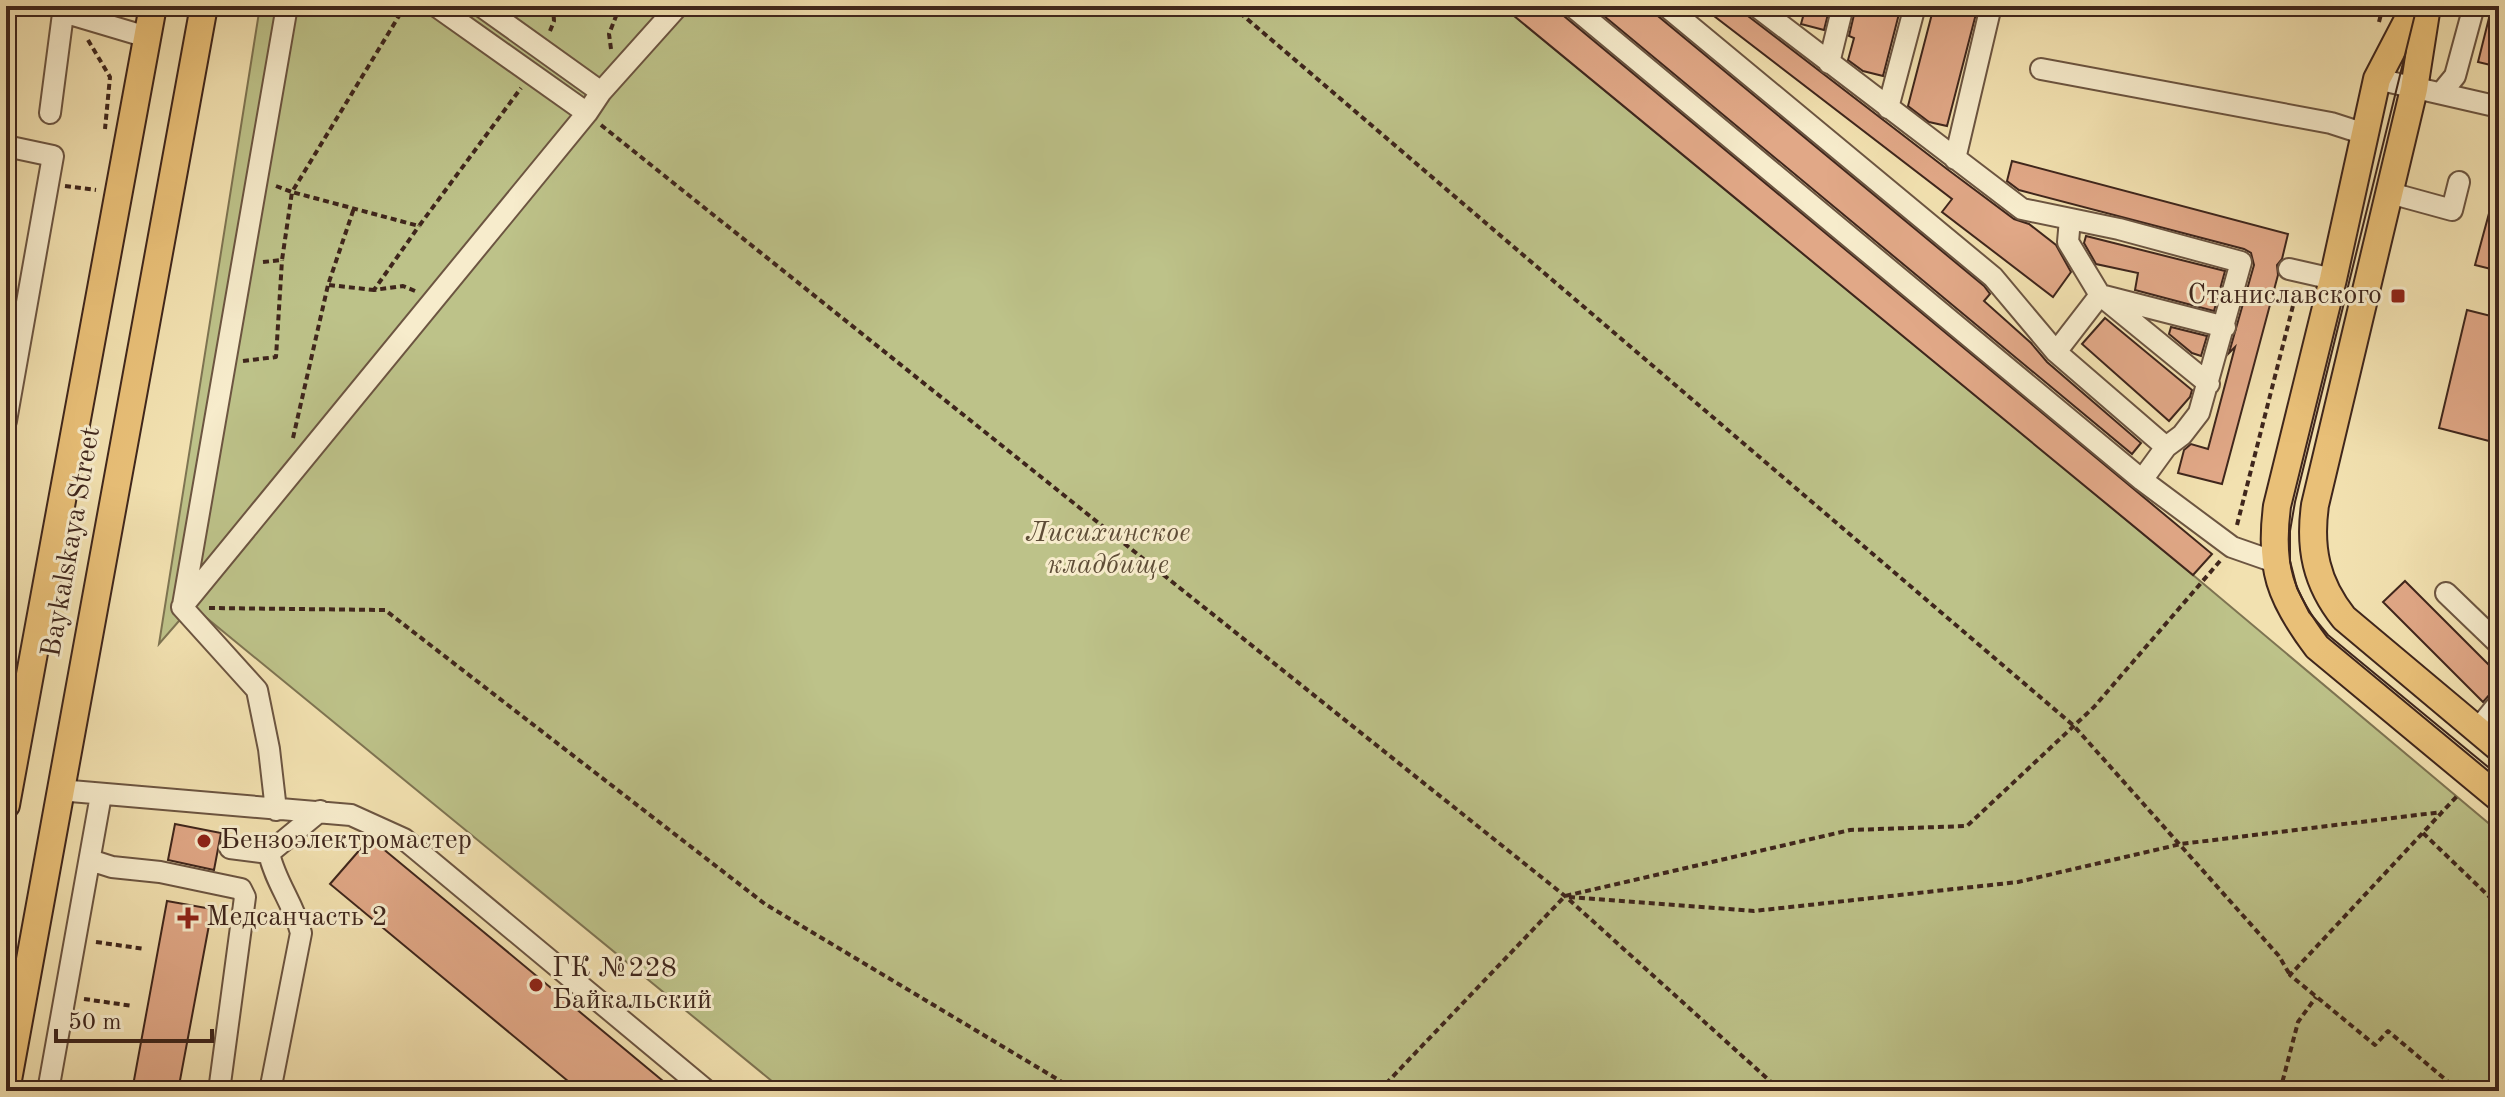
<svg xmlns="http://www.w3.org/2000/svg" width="2505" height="1097" font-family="'Old Standard TT',serif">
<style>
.green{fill:#bdc289;stroke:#7e7452;stroke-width:2}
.building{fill:#e1a887;stroke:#3f261c;stroke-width:2}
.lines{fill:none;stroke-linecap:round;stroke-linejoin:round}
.minor-casing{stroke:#6c5541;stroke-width:24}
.major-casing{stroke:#3f261c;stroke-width:30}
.path{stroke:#3f261c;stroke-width:4;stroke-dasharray:6 4;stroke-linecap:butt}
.minor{stroke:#f7eccc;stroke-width:20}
.major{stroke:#e9c078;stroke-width:26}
.tram{stroke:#3f261c;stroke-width:2}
.poi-dot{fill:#8f2418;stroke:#f7eccc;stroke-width:3}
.labels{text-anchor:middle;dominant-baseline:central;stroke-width:6;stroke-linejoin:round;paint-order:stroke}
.poi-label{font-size:28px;fill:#3f261c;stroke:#f7eccc;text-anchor:start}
.park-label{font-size:28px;font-style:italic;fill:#5e4d37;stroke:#f7eccc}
.street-label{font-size:28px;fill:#3f261c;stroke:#f7eccc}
</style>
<rect width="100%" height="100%" fill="#f2e1b0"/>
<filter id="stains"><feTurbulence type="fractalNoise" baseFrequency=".0025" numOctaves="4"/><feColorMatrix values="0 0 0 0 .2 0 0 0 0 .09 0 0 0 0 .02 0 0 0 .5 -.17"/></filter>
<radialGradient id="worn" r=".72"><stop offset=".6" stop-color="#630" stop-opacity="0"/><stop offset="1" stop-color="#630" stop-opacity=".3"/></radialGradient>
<path class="green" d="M260,6H1502L2193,575L2499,832V1091H784L192,606L159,644Z"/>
<path class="building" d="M1502,6H1559L1564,16L2212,554L2193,575Z
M1592,6H1652L1658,16L1984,286L1990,294L1984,301L2031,343L2047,362L2141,443L2132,454Z
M1701,6H1738L1748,16L1947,169L2014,219L2029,224L2056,245L2071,272L2053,297L1942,212L1952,199Z
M1806,6H1830L1824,30L1801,24Z
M1856,6H1901L1883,76L1863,71L1848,60L1854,38L1849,36Z
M1934,6H1978L1947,126L1929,122L1908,106Z
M2492,6H2499V67L2478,62Z
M2012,161L2288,234L2282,259L2277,265L2278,275L2222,484L2178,473L2184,450L2191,444L2208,449L2235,347L2229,353L2254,265L2251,253L2244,249L2019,190L2007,181Z
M2494,195L2499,196V271L2475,265Z
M2086,236L2225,271L2214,311L2135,290L2138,273L2096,264L2084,243Z
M2467,310L2499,318V399L2489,441L2439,428Z
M2105,318L2192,390L2190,397L2169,421L2082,344Z
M2171,327L2207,336L2201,356L2192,353L2169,334Z
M2405,581L2499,675V689L2490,694L2483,702L2383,602Z
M175,824L221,833L214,870L168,860Z
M370,838L480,929L675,1091H580L441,976L330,884Z
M167,901L212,909L178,1091H132Z"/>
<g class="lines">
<defs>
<path id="minor" d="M436,6L587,113
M481,6L601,92
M1572,6L2142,480L2232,547L2275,562
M1666,6L1993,277L2056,352L2166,447L2142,480
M1756,6L2022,209L2119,229L2241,262L2199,413L2182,435L2166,447
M63,12L147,37
M1829,63L1843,6
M2041,69L2331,123L2365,134
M2377,79L2499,107
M2441,93L2455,76L2474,6
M1888,108L1915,6
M50,113L64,6
M6,146L53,156L6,421
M1955,159L1991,6
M2390,193L2452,210L2459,182
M2070,219L2068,242L2100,295L2209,384
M2289,269L2333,279
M2056,352L2100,295L2225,327
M2446,593L2499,644
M183,605L287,6
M182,607L587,113L601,92L678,6
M182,607L257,690L269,749L276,810
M2477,730L2499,703
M59,790L351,815L404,839L707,1091
M230,848L269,853
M90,860L112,867L160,872L241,889L245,897L219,1091
M48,1091L101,795
M270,1091L301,933C294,904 275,882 269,853L320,811"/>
<path id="major" d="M2415,6L2377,79L2333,279L2277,506C2269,568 2280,598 2317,647L2499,798
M2427,6L2414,89L2315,505C2309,548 2316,583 2344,618L2499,748
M6,805L153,6
M6,1091L204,6"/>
</defs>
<use href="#minor" class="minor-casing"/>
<use href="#major" class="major-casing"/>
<path class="path" d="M1232,6L2074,726L2279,956L2290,975
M2379,22L2383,6
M550,31L554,21L553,6
M88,40L110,77L105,129
M611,49L609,34L620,6
M601,125L1565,896L1781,1091
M65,186L96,190
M276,186L292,192L405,6
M263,262L282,260L292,192L419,226L521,88
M329,285L374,290
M415,291L403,286L374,290L419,226
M243,361L276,357L282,260
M293,438L328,285L354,208
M2237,525L2297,290
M209,608L385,610L765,904L1077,1091
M2423,833L2499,906
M1569,897L1754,911L2018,882L2181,844L2442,812
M96,942L145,949
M84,999L133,1006
M1379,1091L1565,896L1850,830L1967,826L2094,707L2220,561
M2280,1091L2298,1022L2316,997
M2459,1091L2388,1031L2375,1045L2290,975L2459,794"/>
<use href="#minor" class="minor"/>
<use href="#major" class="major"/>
<path class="tram" d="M2417,6L2295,502L2290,531V561L2297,588L2309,612L2328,635L2499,776"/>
</g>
<g class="poi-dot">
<rect x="2390" y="288" width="16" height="16" rx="4"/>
<circle cx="204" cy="841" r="8"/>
<path d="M184 906h8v8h8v8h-8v8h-8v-8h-8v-8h8z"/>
<circle cx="536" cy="985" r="8"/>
</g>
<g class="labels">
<g class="poi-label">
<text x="2382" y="296" text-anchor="end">Станиславского</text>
<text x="220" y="841">Бензоэлектромастер</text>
<text x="206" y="918">Медсанчасть 2</text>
<text x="552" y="969">ГК №228<tspan x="552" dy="32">Байкальский</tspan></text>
</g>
<g class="park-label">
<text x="1108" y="534">Лисихинское<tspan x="1108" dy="32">кладбище</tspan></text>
</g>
<g class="street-label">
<text transform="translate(72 542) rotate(-80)">Baykalskaya Street</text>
</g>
</g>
<rect width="2505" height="1097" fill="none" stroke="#f2e1b0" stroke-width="32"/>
<rect x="8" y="8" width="2489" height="1081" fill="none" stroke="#3f261c" stroke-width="4"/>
<rect x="16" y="16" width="2473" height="1065" fill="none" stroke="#3f261c" stroke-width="2"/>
<path d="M56 1029v12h156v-12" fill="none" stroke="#3f261c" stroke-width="4"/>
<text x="68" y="1029" font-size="24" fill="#3f261c" stroke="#f7eccc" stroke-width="6" paint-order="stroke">50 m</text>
<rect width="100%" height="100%" filter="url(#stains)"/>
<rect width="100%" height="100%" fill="url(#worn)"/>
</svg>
